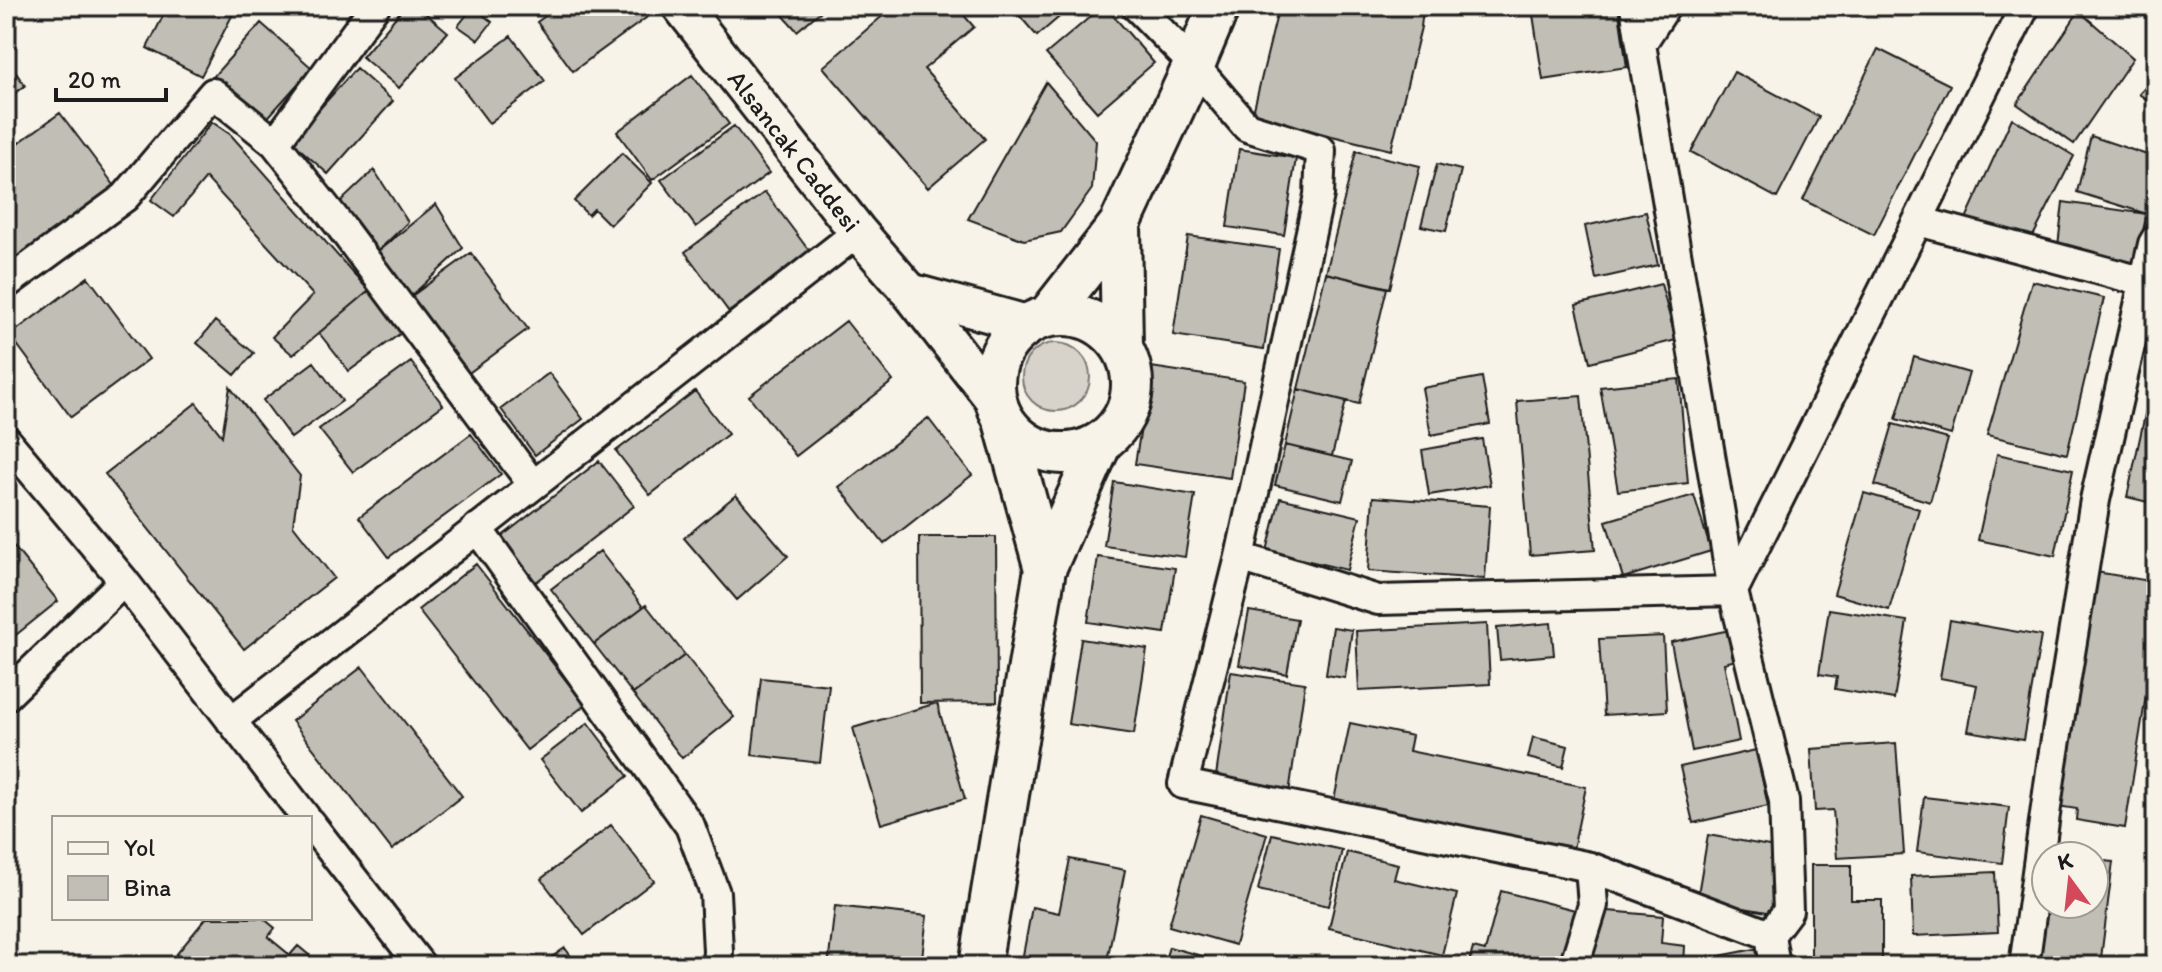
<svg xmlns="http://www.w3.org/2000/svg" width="2162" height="972" font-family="Itim,sans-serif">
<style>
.green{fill:#d7d3cb;stroke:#7a7874;stroke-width:2}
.building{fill:#c0beb5;stroke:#1c1c1c;stroke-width:2}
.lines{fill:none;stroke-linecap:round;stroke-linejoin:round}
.minor-casing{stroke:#1c1c1c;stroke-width:34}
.tertiary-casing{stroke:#1c1c1c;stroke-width:42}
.secondary-casing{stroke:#1c1c1c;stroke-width:46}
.minor{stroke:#f7f3e8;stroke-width:28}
.tertiary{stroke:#f7f3e8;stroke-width:36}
.secondary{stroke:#f7f3e8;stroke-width:40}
.labels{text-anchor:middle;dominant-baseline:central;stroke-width:8;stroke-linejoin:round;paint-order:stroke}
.street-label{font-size:26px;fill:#1c1c1c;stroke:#f7f3e8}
</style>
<rect width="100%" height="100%" fill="#f7f3e8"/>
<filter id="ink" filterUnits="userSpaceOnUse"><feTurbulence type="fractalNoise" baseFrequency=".0125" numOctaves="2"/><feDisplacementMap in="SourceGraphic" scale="16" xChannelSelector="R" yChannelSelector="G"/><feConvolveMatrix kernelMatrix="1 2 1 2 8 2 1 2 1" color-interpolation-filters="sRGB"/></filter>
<g filter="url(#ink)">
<path class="green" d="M1022 377a34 34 0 1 1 68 0a34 34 0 1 1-68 0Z"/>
<path class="building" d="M168,6H237L201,76L147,48Z
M405,6H417L448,32L399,88L362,57Z
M559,6H643L650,15L573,71L537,22Z
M775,6H827L797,31Z
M894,6H956L974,27L924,69L985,139L928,188L823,67Z
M1011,6H1072L1037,36Z
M1103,6H1105L1154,63L1097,112L1046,54Z
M1279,6H1395L1423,9L1421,27L1391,150L1252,117Z
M1546,6H1618L1627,67L1543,80L1532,8Z
M473,7L492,22L478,40L458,26Z
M2079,11L2133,58L2074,144L2017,104Z
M261,23L312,68L263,123L212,78Z
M511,36L545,81L489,123L455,78Z
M1878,49L1950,85L1874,235L1803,200Z
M6,58L25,86L6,99Z
M356,68L393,101L328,174L291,141Z
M1734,72L1819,117L1777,198L1691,152Z
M692,75L729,124L652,180L617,132Z
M2156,76V106L2139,94Z
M1046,82L1096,141L1092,189L1061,232L1024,240L968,219Z
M60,113L117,189L6,270V152Z
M2012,118L2074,156L2030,242L1964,223Z
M212,122L231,135L369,291L293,355L272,337L313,295L206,178L174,217L151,200Z
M734,126L769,173L696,227L661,180Z
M2091,136L2156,158L2147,214L2077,192Z
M1239,149L1296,158L1284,235L1227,227Z
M1356,151L1420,166L1390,288L1326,273Z
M622,153L652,183L610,225L594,209L588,215L574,201Z
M1437,164L1461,170L1446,231L1421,226Z
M374,170L408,222L377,252L337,205Z
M765,192L810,252L729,312L685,252Z
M2063,202L2147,214L2134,267L2058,246Z
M436,204L463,248L409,298L377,252Z
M1646,212L1658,265L1596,279L1585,226Z
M1188,236L1279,249L1264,349L1173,335Z
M471,253L528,329L466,375L409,298Z
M1326,273L1387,288L1359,404L1298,389Z
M88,277L149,359L71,417L10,335Z
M2032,281L2104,298L2067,454L1987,435Z
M1661,284L1676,340L1590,362L1576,305Z
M369,291L401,333L349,371L319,333Z
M215,321L254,353L235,375L197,343Z
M846,321L893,381L796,456L749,396Z
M2156,346V389L2147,387Z
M1914,357L1969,373L1951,435L1896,419Z
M314,362L342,401L291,438L263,400Z
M411,362L443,405L353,472L319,429Z
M1151,367L1244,381L1230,478L1135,464Z
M549,373L583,419L535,455L501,409Z
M1482,377L1490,424L1431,435L1422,388Z
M1679,379L1688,483L1618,491L1600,387Z
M230,387L300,476L293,525L334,578L244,649L105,474L196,403L222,436Z
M1298,389L1346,401L1332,456L1285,445Z
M695,391L728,434L650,495L616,451Z
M1581,396L1595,550L1530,555L1517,401Z
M2146,410L2156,413V504L2127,497Z
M928,418L972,475L884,544L839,487Z
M1893,424L1948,439L1930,502L1875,485Z
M471,434L501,474L389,557L359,517Z
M1482,439L1490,485L1429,495L1422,450Z
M1285,445L1352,461L1342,501L1275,485Z
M1997,454L2073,470L2055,556L1978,540Z
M599,461L634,506L536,582L501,537Z
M1114,482L1195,495L1185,557L1104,546Z
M1864,493L1919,509L1889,610L1834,594Z
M736,495L788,556L737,600L684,538Z
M1694,495L1711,551L1623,578L1606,521Z
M1373,497L1490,506L1485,579L1368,571Z
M1280,498L1360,517L1347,570L1267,551Z
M6,537L58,601L6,643Z
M919,537H996L997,702L920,703Z
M600,551L643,607L594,644L551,589Z
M1098,557L1175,568L1165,633L1088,622Z
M476,564L585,705L527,750L418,610Z
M2096,572L2156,582V632L2125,828L2076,820L2077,809L2057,806Z
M646,605L685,655L633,694L594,644Z
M1829,609L1907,621L1894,699L1835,689L1837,677L1819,674Z
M1249,611L1297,619L1287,674L1239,665Z
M1950,620L2041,636L2023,740L1968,731L1977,685L1940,678Z
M1551,623L1554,655L1500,660L1497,628Z
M1487,624L1490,684L1359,691L1356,631Z
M1333,627L1352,630L1345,678L1326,675Z
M1730,630L1736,660L1724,663L1739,741L1692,751L1671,642Z
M1663,636L1667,711L1604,715L1599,639Z
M1081,639L1147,649L1134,734L1068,724Z
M685,655L734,717L682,758L633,694Z
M362,667L462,796L392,850L292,721Z
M1231,672L1305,683L1288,800L1214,790Z
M761,678L829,685L820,763L752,755Z
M937,703L965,799L881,824L853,728Z
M588,723L628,776L581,813L540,760Z
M1350,723L1412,736L1409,751L1586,787L1572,854L1333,805Z
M1533,737L1568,746L1563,767L1528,758Z
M1896,743L1904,854L1837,858L1833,810L1815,811L1811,749Z
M1756,750L1768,806L1693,823L1680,767Z
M1924,797L2009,807L2002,863L1917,852Z
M1201,815L1267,834L1235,945L1169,926Z
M611,825L654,881L584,935L541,879Z
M1272,834L1342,850L1329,906L1258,890Z
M1708,835L1775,847L1773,913L1697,900Z
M1347,852L1398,864L1394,879L1457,894L1442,955L1329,928Z
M1070,859L1125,870L1106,966H1021L1032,907L1059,913Z
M2094,860L2113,862L2100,966H2030L2046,904H2094Z
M1811,865H1851V900H1882V966H1811Z
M1995,872L1998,932L1913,936L1911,876Z
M1501,891L1575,910L1560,966H1468L1473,948L1485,951Z
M835,906L927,916L921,966H828Z
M1597,910L1663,916L1661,943L1685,946L1684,966H1592Z
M206,918H263L275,928L268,937L290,955L298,946L321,965L167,966Z
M1169,947L1238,966H1163Z
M565,948L578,966H539Z
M1760,948L1763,966H1695L1694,961Z
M1990,956L1991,966H1917V959Z"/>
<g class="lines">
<defs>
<path id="minor" d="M375,6L275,143L341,227L533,485
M1136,6L1194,65L1247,127L1321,150L1319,195L1240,557L1183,784L1590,867L1593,905L1574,966
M1635,6L1641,44
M1918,221L2145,282
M6,284L125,197L213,93L275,143
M6,440L124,581L306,818
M477,528L690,826L715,893L718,951L717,966
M1240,557L1378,600L1733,591L1641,44L1666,6
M6,696L124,581
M231,721L858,232
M310,823L421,966
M1590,867L1770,935
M1775,966L1770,935L1788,911L1784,801L1733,591L2025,6
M2024,966L2052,764L2095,500L2153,244L2156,239"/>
<g id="tertiary">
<path id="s1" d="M681,6L858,232L910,292"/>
<path d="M995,401L910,292L1027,324"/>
</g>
<path id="secondary" d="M1120,224L1194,65L1219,6
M994 384a69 69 0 1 1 138 0a69 69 0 1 1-138 0Z
M1048,316L1120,224L1122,347
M1004,421L1045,569L1101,443
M980,966L1045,569"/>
</defs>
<use href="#minor" class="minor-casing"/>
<use href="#tertiary" class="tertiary-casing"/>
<use href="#secondary" class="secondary-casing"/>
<use href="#minor" class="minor"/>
<use href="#tertiary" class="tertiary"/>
<use href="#secondary" class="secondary"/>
</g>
</g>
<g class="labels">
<g class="street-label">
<text stroke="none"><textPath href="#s1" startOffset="184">Alsancak Caddesi</textPath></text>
</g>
</g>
<rect width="2162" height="972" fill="none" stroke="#f7f3e8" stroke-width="32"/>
<rect x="16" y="16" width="2130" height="940" fill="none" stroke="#1c1c1c" stroke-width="3" filter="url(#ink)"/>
<rect x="52" y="816" width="260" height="104" fill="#f7f3e8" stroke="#9f9d96" stroke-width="2"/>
<rect x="68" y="842" width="40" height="12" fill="#f7f3e8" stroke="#9f9d96" stroke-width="2"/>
<text x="124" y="856" font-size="24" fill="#1c1c1c">Yol</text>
<rect x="68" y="876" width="40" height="24" fill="#c0beb5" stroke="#9f9d96" stroke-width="2"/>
<text x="124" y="896" font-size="24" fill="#1c1c1c">Bina</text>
<g transform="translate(2070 880) rotate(345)"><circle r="38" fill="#f7f3e8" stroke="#9f9d96" stroke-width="2"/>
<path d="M0-6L14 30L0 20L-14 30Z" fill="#d1495b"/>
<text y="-12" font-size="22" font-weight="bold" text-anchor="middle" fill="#1c1c1c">K</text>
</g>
<path d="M56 88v12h110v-12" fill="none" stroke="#1c1c1c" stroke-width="4"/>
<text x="68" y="88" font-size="24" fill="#1c1c1c" stroke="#f7f3e8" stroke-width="6" paint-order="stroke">20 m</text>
</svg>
